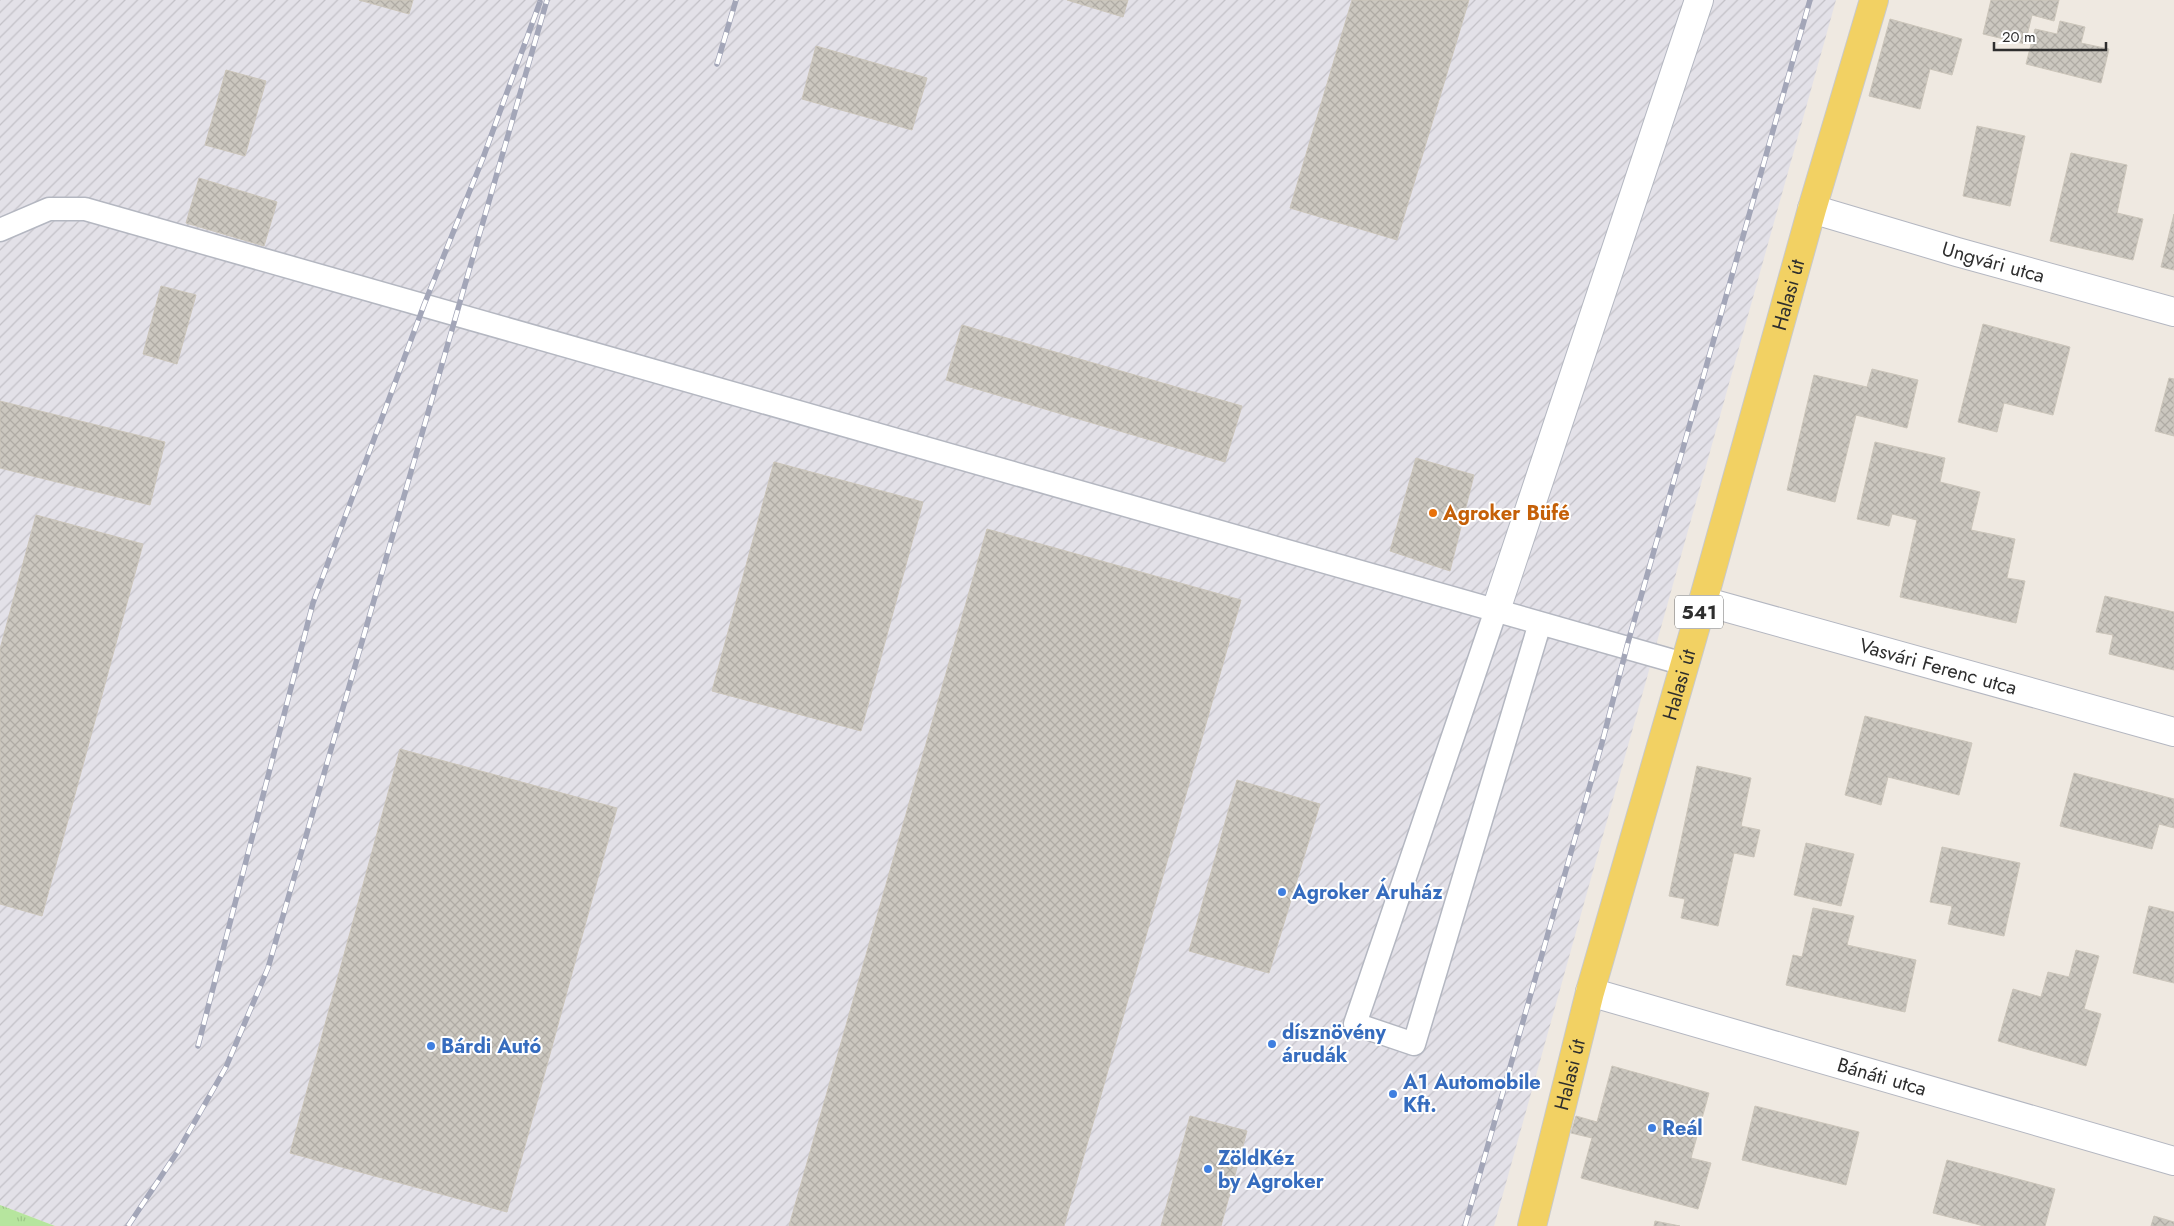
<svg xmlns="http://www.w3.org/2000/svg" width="2174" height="1226" font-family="Jost,sans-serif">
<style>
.industrial{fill:url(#industrial-furrows)}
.grass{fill:url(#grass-tufts)}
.building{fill:url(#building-cross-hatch);stroke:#cbc5ba}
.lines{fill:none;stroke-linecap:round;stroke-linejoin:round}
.service-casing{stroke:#b4b7c1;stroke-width:25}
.minor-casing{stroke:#b4b7c1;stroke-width:30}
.primary-casing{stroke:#c9c9c9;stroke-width:30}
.service{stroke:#fff;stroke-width:22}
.minor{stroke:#fff;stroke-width:28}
.primary{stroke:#f2d163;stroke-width:28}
.rail-casing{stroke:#a3a6b8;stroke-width:5.5}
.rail{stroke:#fff;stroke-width:4;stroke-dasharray:11;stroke-linecap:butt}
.food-dot{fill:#e8710a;stroke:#fff;stroke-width:2}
.shop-dot{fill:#3f7fe0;stroke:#fff;stroke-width:2}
.labels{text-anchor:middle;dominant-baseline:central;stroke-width:4;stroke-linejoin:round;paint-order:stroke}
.shield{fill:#fff;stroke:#6d6d6d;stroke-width:1}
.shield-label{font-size:19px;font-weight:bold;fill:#2e2e2e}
.street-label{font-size:20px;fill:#2e2e2e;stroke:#fff}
.food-label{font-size:20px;font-weight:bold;fill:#c56008;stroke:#fff;text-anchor:start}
.shop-label{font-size:20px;font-weight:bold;fill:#366cbe;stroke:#fff;text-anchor:start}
</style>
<defs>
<pattern id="industrial-furrows" width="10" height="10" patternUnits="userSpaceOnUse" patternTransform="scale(1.25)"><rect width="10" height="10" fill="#e3e1e8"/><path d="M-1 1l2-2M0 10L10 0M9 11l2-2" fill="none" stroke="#c3c1c7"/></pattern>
<pattern id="grass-tufts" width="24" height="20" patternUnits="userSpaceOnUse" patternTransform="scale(1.25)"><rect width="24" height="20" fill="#b6e59e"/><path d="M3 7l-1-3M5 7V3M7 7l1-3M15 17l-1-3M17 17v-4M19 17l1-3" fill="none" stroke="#9dc588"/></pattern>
<pattern id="building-cross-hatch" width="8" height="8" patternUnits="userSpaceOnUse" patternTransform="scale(1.25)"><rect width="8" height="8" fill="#cbc7bf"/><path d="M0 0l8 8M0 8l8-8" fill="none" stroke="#afaba4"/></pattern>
</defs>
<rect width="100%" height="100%" fill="#efe9e1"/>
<path class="industrial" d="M0,0H1836L1494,1226H55L0,1205Z"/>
<path class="grass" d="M0,1205L55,1226H0Z"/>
<path class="building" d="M359,0H413L409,14Z
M1067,0H1128L1123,17Z
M1352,0H1469L1397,240L1290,208Z
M1991,0H2059L2054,21L2032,15L2025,44L1983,34Z
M1890,19L1962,39L1952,75L1930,69L1920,109L1869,96Z
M2060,21L2085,27L2081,43L2109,49L2101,83L2026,64L2035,29L2057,34Z
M816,46L927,78L912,130L802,99Z
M226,70L266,81L245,156L205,145Z
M1977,126L2025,136L2010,206L1963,196Z
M2071,153L2127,165L2117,213L2143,219L2133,260L2050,241Z
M199,178L277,202L264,246L186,223Z
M2174,214V270L2161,267Z
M161,286L196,295L177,364L143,354Z
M1983,324L2070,347L2053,415L2004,403L1997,432L1958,422Z
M962,325L1242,406L1225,462L946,380Z
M1872,369L1918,380L1907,428L1856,415L1835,502L1787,490L1814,375L1867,387Z
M2169,378L2174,379V436L2155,431Z
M0,401L165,442L150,505L0,468Z
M1875,442L1945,458L1940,482L1980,492L1971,530L2015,539L2007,578L2025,581L2016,623L1900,597L1917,520L1892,514L1889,526L1857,519Z
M1416,458L1474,475L1450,571L1390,551Z
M774,462L923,502L861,731L712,691Z
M36,515L143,544L42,916L0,904V649Z
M987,529L1241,600L1064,1226H789Z
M2105,596L2174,612V670L2109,654L2113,635L2096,632Z
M1865,716L1972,743L1959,795L1888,777L1881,805L1845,795Z
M400,749L617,808L507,1212L290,1153Z
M1697,766L1751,778L1741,826L1760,830L1754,857L1734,853L1718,926L1681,918L1685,899L1669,896Z
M2074,773L2174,799V828L2159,824L2152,849L2060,826Z
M1237,780L1320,804L1269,973L1189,951Z
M1806,843L1854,854L1841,906L1794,895Z
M1942,847L2020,863L2004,936L1948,924L1952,906L1930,902Z
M2149,906L2174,912V983L2133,973Z
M1813,908L1854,916L1847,945L1916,960L1905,1012L1786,985L1793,955L1802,957Z
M2076,950L2099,956L2084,1009L2101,1014L2086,1066L1998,1041L2013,989L2041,997L2048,972L2069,977Z
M1612,1066L1709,1093L1691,1158L1711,1163L1698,1209L1581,1178L1592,1138L1571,1133L1576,1116L1597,1122Z
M1755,1106L1859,1132L1846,1185L1742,1160Z
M1190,1116L1247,1131L1221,1226H1161Z
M1947,1160L2055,1189L2045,1226H1984L1933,1213Z
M2154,1216L2174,1222V1226H2151Z
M1655,1221L1680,1226H1654Z"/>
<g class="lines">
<defs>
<path id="service" d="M0,230L49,209H85L1684,664
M1496,610L1355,1024L1414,1044L1540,623"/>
<g id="minor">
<path id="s1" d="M1812,209L1957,252L2174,312"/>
<path id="s2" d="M1703,601L2174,732"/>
<path d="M1496,610L1699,0"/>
<path id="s3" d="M1590,992L2174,1161"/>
</g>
<g id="primary">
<path id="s4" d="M1532,1226L1590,992L1703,601L1812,209L1874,0"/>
</g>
</defs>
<use href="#service" class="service-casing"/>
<use href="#minor" class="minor-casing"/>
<use href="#primary" class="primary-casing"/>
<use href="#service" class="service"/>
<use href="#minor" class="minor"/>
<use href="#primary" class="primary"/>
<defs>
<path id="rail" d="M717,64L736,0
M198,1046L313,603L424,305L483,158L540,2
M128,1226L178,1151L226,1067L268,968L547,0
M1465,1226L1602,743L1627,646L1810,0"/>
</defs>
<use href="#rail" class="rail-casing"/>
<use href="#rail" class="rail"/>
</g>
<circle class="food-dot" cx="1433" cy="513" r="5"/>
<g class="shop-dot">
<circle cx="1282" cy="892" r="5"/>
<circle cx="1272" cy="1044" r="5"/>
<circle cx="431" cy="1046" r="5"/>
<circle cx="1393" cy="1094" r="5"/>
<circle cx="1652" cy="1128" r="5"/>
<circle cx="1208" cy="1169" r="5"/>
</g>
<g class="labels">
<rect class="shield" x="1675" y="595.5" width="48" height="33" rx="4"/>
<g class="shield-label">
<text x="1699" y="612">541</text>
</g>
<g class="street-label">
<text stroke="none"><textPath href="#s1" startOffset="189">Ungvári utca</textPath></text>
<text stroke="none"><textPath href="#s4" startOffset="966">Halasi út</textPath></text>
<text stroke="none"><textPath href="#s2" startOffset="244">Vasvári Ferenc utca</textPath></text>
<text stroke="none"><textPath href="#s4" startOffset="561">Halasi út</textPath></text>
<text stroke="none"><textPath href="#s4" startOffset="156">Halasi út</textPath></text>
<text stroke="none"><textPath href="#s3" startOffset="304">Bánáti utca</textPath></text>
</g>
<g class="food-label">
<text x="1443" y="513">Agroker Büfé</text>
</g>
<g class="shop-label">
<text x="1292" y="892">Agroker Áruház</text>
<text x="1282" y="1032">dísznövény<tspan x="1282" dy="23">árudák</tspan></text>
<text x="441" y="1046">Bárdi Autó</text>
<text x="1403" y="1082">A1 Automobile<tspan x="1403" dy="23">Kft.</tspan></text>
<text x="1662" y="1128">Reál</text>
<text x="1218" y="1158">ZöldKéz<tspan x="1218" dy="23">by Agroker</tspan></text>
</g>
</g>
<path d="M1994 42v8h112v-8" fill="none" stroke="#2e2e2e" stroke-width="2.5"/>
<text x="2002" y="42" font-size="15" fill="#2e2e2e" stroke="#ffffff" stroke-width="4" paint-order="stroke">20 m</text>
</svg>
